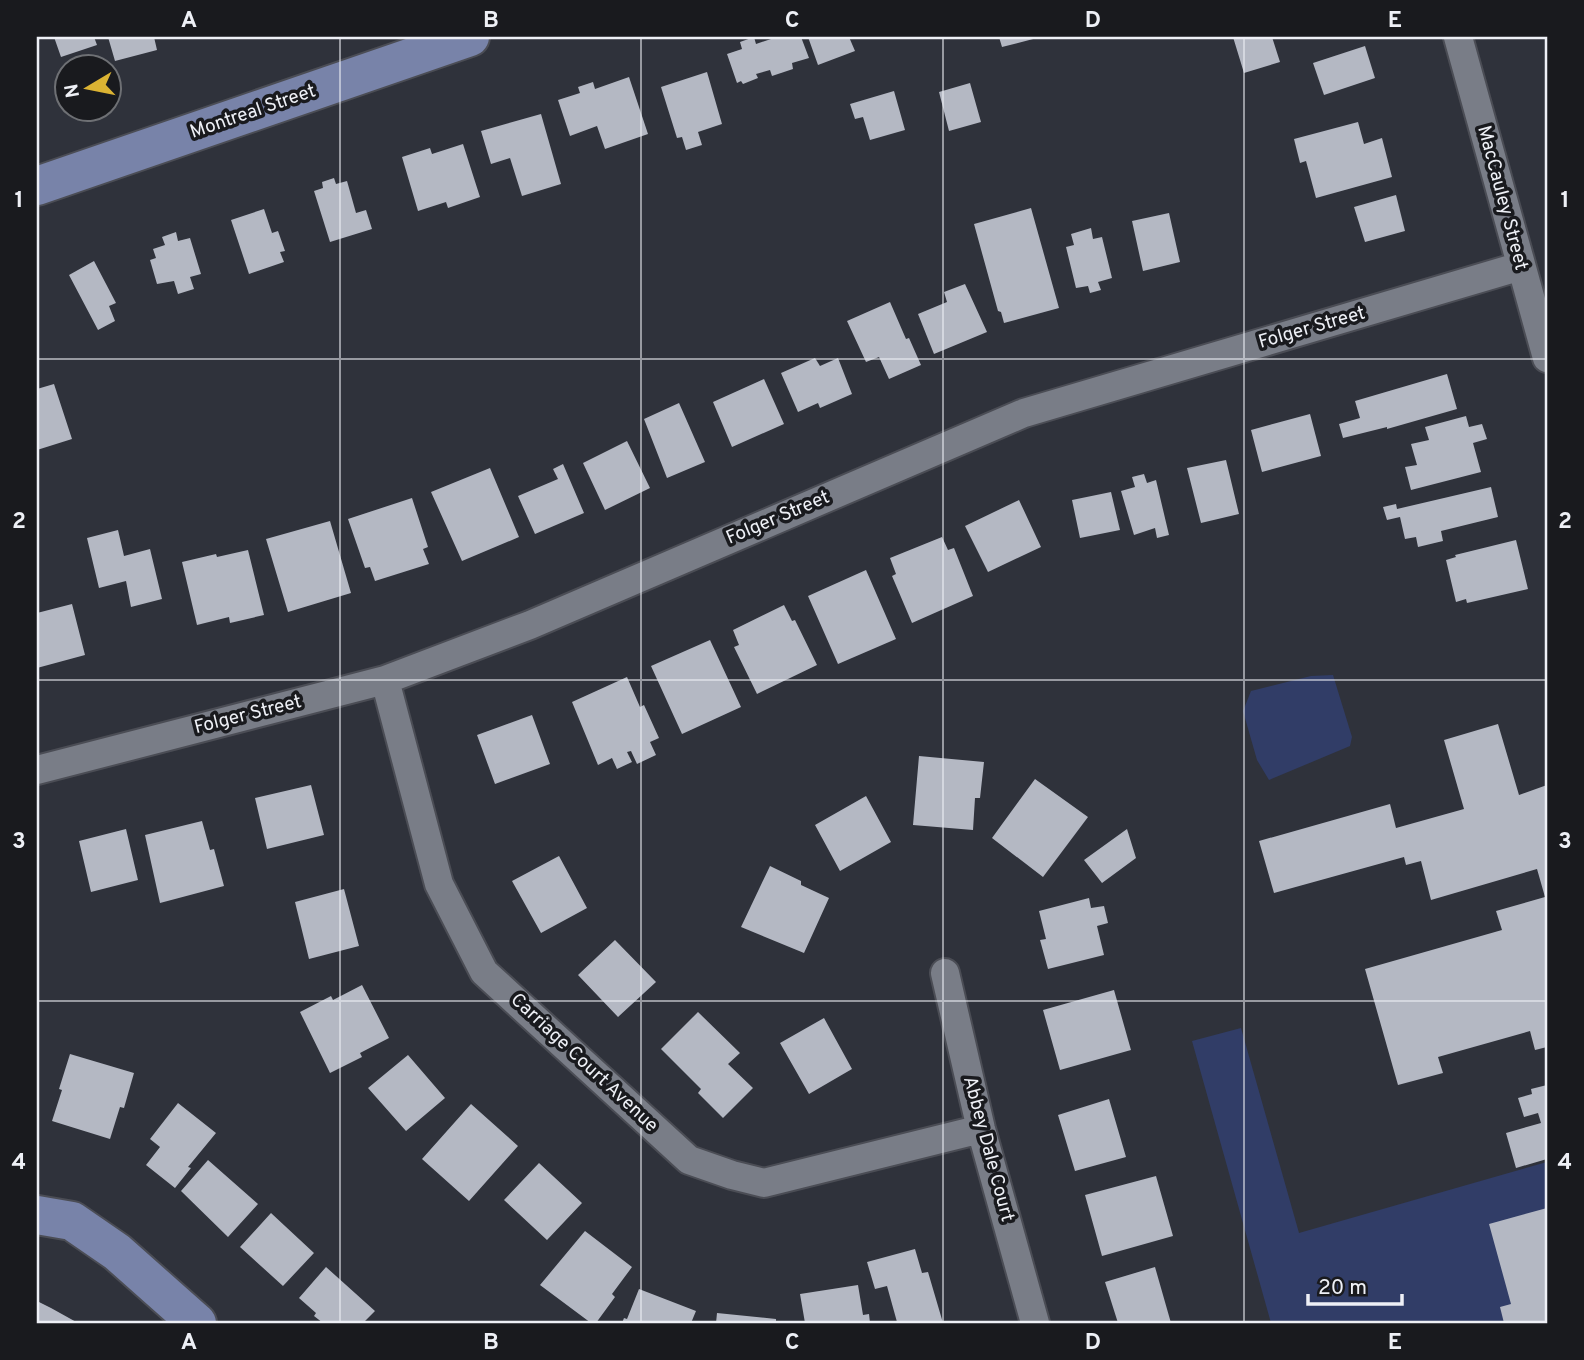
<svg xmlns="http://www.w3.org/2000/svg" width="1584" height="1360" font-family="Overpass,sans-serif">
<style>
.green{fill:#313d67}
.building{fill:#b4b8c3}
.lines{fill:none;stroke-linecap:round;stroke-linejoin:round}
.street-casing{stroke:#4b4d55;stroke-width:32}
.secondary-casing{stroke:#4b4d55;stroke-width:42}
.street{stroke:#797d87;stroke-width:28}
.secondary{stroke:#7883a9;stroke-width:38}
.grid{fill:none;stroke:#eef0f6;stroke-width:2;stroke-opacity:0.55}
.labels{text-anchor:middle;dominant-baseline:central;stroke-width:7;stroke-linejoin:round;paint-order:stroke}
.street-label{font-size:19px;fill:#eef0f6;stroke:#191a1e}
.neatline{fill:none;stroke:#eef0f6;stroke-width:2.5}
.grid-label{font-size:23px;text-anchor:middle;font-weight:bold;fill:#eef0f6}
</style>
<rect width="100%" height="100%" fill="#2f323b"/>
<path class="green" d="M1333,675L1352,737L1350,746L1269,780L1257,760L1243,711L1251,691L1311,676Z
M1241,1028L1299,1233L1547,1162V1323H1271L1192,1041Z"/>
<path class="building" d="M54,37H94L97,45L61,57Z
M108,37H154L157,50L115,61Z
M754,37L756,44L777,37H801L809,58L792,63L793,69L772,76L770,70L756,74L758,78L743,84L741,81L737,83L727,54L742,49L740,42Z
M808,37H849L855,51L818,65Z
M999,37H1037V38L1002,47Z
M1233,37H1272L1280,62L1244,73Z
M1365,46L1375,78L1324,95L1313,63Z
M707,72L722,124L698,132L702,145L686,150L682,137L677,138L661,87Z
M629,77L648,134L605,149L597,126L570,136L558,100L580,93L578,87L593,82L595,89Z
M970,83L981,122L949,131L939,92Z
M894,91L905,130L870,140L863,117L855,119L850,104Z
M541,114L561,184L522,196L510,158L491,164L481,131Z
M1358,122L1364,144L1382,138L1392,177L1316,198L1306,161L1300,163L1294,139Z
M463,144L480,197L448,208L446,202L418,211L402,157L430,148L432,154Z
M334,178L336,184L347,181L356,213L366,210L372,229L330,242L314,191L323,188L322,182Z
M1396,195L1405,231L1365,242L1354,207Z
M1031,208L1059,308L1004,323L1001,312L998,311L974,224Z
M264,209L272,233L278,231L285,251L280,252L284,262L249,274L231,220Z
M1169,213L1180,262L1143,271L1132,221Z
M1091,228L1093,239L1102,237L1112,278L1098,282L1101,290L1090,293L1088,286L1076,288L1066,247L1074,245L1071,234Z
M176,232L178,241L190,238L201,274L190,277L194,289L178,294L174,281L157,284L150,260L156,258L153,249L165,245L162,237Z
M94,261L116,303L109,306L115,321L98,330L69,275Z
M965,284L987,332L934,354L918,314L947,302L944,292Z
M890,302L906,339L909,338L921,365L889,379L879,357L866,362L847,321Z
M815,358L820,366L838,358L852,394L820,408L818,403L798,412L781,373Z
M1447,374L1457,409L1387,429V427L1343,438L1339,424L1360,418L1355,401Z
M764,379L784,424L732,447L713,402Z
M54,384L72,439L37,450V389Z
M679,403L705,462L667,478L644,419Z
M1310,414L1321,456L1262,472L1251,430Z
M1466,416L1469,427L1482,424L1487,439L1473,443L1481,472L1411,490L1405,467L1417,465L1411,444L1429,440L1425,427Z
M627,441L650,488L605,510L583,463Z
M1226,460L1239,514L1201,523L1187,468Z
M563,464L584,513L535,534L518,496L558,479L553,469Z
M490,468L519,537L462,561L431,492Z
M1144,474L1147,483L1156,480L1169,535L1157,538L1155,528L1134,535L1121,491L1135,487L1132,477Z
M1491,487L1498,517L1441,531L1443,541L1418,547L1416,537L1405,539L1400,517L1387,520L1383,507L1396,504L1397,509Z
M1111,492L1120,530L1080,538L1072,500Z
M412,498L428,547L423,549L429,564L375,581L370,567L365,568L348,519Z
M1019,500L1041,547L988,572L965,526Z
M330,521L351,593L288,612L266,539Z
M118,530L124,556L150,549L162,599L131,607L126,581L99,588L87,538Z
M942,537L948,550L954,548L973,596L912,623L892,576L896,574L890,558Z
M1516,540L1528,589L1467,603L1466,599L1456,602L1446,560L1456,557L1455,555Z
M248,550L264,615L230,623L229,617L197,625L182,562L216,554L217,557Z
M866,570L896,639L838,664L808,596Z
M72,604L85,655L37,668V613Z
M784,605L792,621L795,620L817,665L757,694L734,647L739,645L733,630Z
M710,640L741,707L682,734L651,666Z
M627,677L640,707L644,705L659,738L650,742L656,755L637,764L631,751L627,752L632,762L617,769L612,758L598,765L572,702Z
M532,715L550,764L495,784L477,735Z
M1498,724L1519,795L1547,785V1047L1535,1050L1530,1031L1438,1057L1443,1073L1398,1085L1365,969L1502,930L1496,911L1545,897L1537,869L1431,900L1421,861L1406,865L1404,857L1274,893L1259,841L1390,804L1396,828L1464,809L1444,740Z
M919,756L984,762L980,798H975L973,830L913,825Z
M1035,779L1088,817L1043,877L992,838Z
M311,785L324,835L267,849L255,798Z
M866,796L891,842L840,871L815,825Z
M202,821L210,850L214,849L224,886L160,903L145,835Z
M126,829L138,880L91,892L79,841Z
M1127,829L1136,858L1102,883L1084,860Z
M559,856L587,908L541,933L512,881Z
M770,866L801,881V885L829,898L804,953L741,927Z
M344,889L359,946L309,959L295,902Z
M1089,898L1091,908L1104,906L1108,923L1097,926L1104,955L1048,969L1040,940L1046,939L1039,911Z
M615,940L656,982L618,1017L578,975Z
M362,985L389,1038L360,1053L362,1057L330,1073L300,1012L331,996L333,1000Z
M1114,990L1131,1050L1060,1070L1043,1010Z
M698,1012L740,1053L728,1064L753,1088L723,1118L698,1093L701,1089L661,1049Z
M824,1018L852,1069L809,1094L780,1043Z
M70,1054L134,1073L124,1108L120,1107L110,1139L52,1121L62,1090L59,1089Z
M408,1055L445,1098L406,1131L368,1088Z
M1547,1085V1159L1516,1168L1506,1133L1541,1123L1538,1113L1524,1117L1518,1098L1532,1094L1531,1089Z
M1109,1099L1126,1157L1075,1171L1058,1115Z
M178,1103L216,1133L188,1167L191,1168L175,1188L146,1165L160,1147L150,1139Z
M471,1104L518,1146L469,1201L422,1159Z
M208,1160L258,1204L228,1237L181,1191Z
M539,1163L582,1203L547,1240L504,1200Z
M1156,1176L1173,1236L1102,1256L1085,1195Z
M1547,1208V1323H1504L1500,1307L1511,1304L1489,1224Z
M271,1213L314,1253L283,1286L240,1247Z
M585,1231L632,1267L612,1294L615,1297L596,1323H591L540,1285Z
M915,1249L922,1273L928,1272L943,1323L897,1322L887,1286L875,1289L867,1262Z
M326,1267L375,1311L363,1323H323L314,1316L316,1313L299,1298Z
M1155,1267L1171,1323H1118L1105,1282Z
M858,1285L863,1315L869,1314L870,1323H805L800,1294Z
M639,1289L696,1311L691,1323H622L624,1318L627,1319Z
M37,1301L51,1308L78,1323H37Z
M717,1313L776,1319V1323H716Z"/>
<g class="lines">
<defs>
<path id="street" d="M1458,37L1547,358
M385,680L439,884L484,972L689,1160L732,1175L764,1183L981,1129
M37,770L385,680L530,625L1024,413L1521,266
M945,973L981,1129L1035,1323"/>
<path id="secondary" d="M37,186L470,37
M37,1215L72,1221L117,1252L197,1323"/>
</defs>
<use href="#street" class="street-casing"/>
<use href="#secondary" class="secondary-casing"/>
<use href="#street" class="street"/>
<use href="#secondary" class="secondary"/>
</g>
<path class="grid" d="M340,37V1323M641,37V1323M943,37V1323M1244,37V1323M37,359H1547M37,680H1547M37,1001H1547"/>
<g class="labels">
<g class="street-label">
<text transform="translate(253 112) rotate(-19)">Montreal Street</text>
<text transform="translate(1502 198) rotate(75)">MacCauley Street</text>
<text transform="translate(1312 328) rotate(-16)">Folger Street</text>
<text transform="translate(778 518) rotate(-23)">Folger Street</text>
<text transform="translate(248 715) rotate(-14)">Folger Street</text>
<text transform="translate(584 1063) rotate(43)">Carriage Court Avenue</text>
<text transform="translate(988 1149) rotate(75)">Abbey Dale Court</text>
</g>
</g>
<rect width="1584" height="1360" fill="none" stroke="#191a1e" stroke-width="77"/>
<g transform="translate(88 88) rotate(260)"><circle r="33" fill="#191a1e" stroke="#6e7074" stroke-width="2"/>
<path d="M0-5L12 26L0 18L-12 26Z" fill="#dbb333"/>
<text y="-10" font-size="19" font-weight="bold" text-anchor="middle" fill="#eef0f6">N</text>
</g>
<path d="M1308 1294v10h94v-10" fill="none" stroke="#eef0f6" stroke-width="3.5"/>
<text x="1318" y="1294" font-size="21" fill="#eef0f6" stroke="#191a1e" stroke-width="5" paint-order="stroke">20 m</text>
<rect x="38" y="38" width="1508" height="1284" class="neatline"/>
<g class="grid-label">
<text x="189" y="27">A</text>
<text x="491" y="27">B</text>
<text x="792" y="27">C</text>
<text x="1093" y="27">D</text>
<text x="1395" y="27">E</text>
<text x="19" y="207">1</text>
<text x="1565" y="207">1</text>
<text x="19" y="528">2</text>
<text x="1565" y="528">2</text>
<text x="19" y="848">3</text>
<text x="1565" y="848">3</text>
<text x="19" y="1169">4</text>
<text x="1565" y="1169">4</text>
<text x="189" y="1349">A</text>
<text x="491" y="1349">B</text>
<text x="792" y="1349">C</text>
<text x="1093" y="1349">D</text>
<text x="1395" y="1349">E</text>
</g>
</svg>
